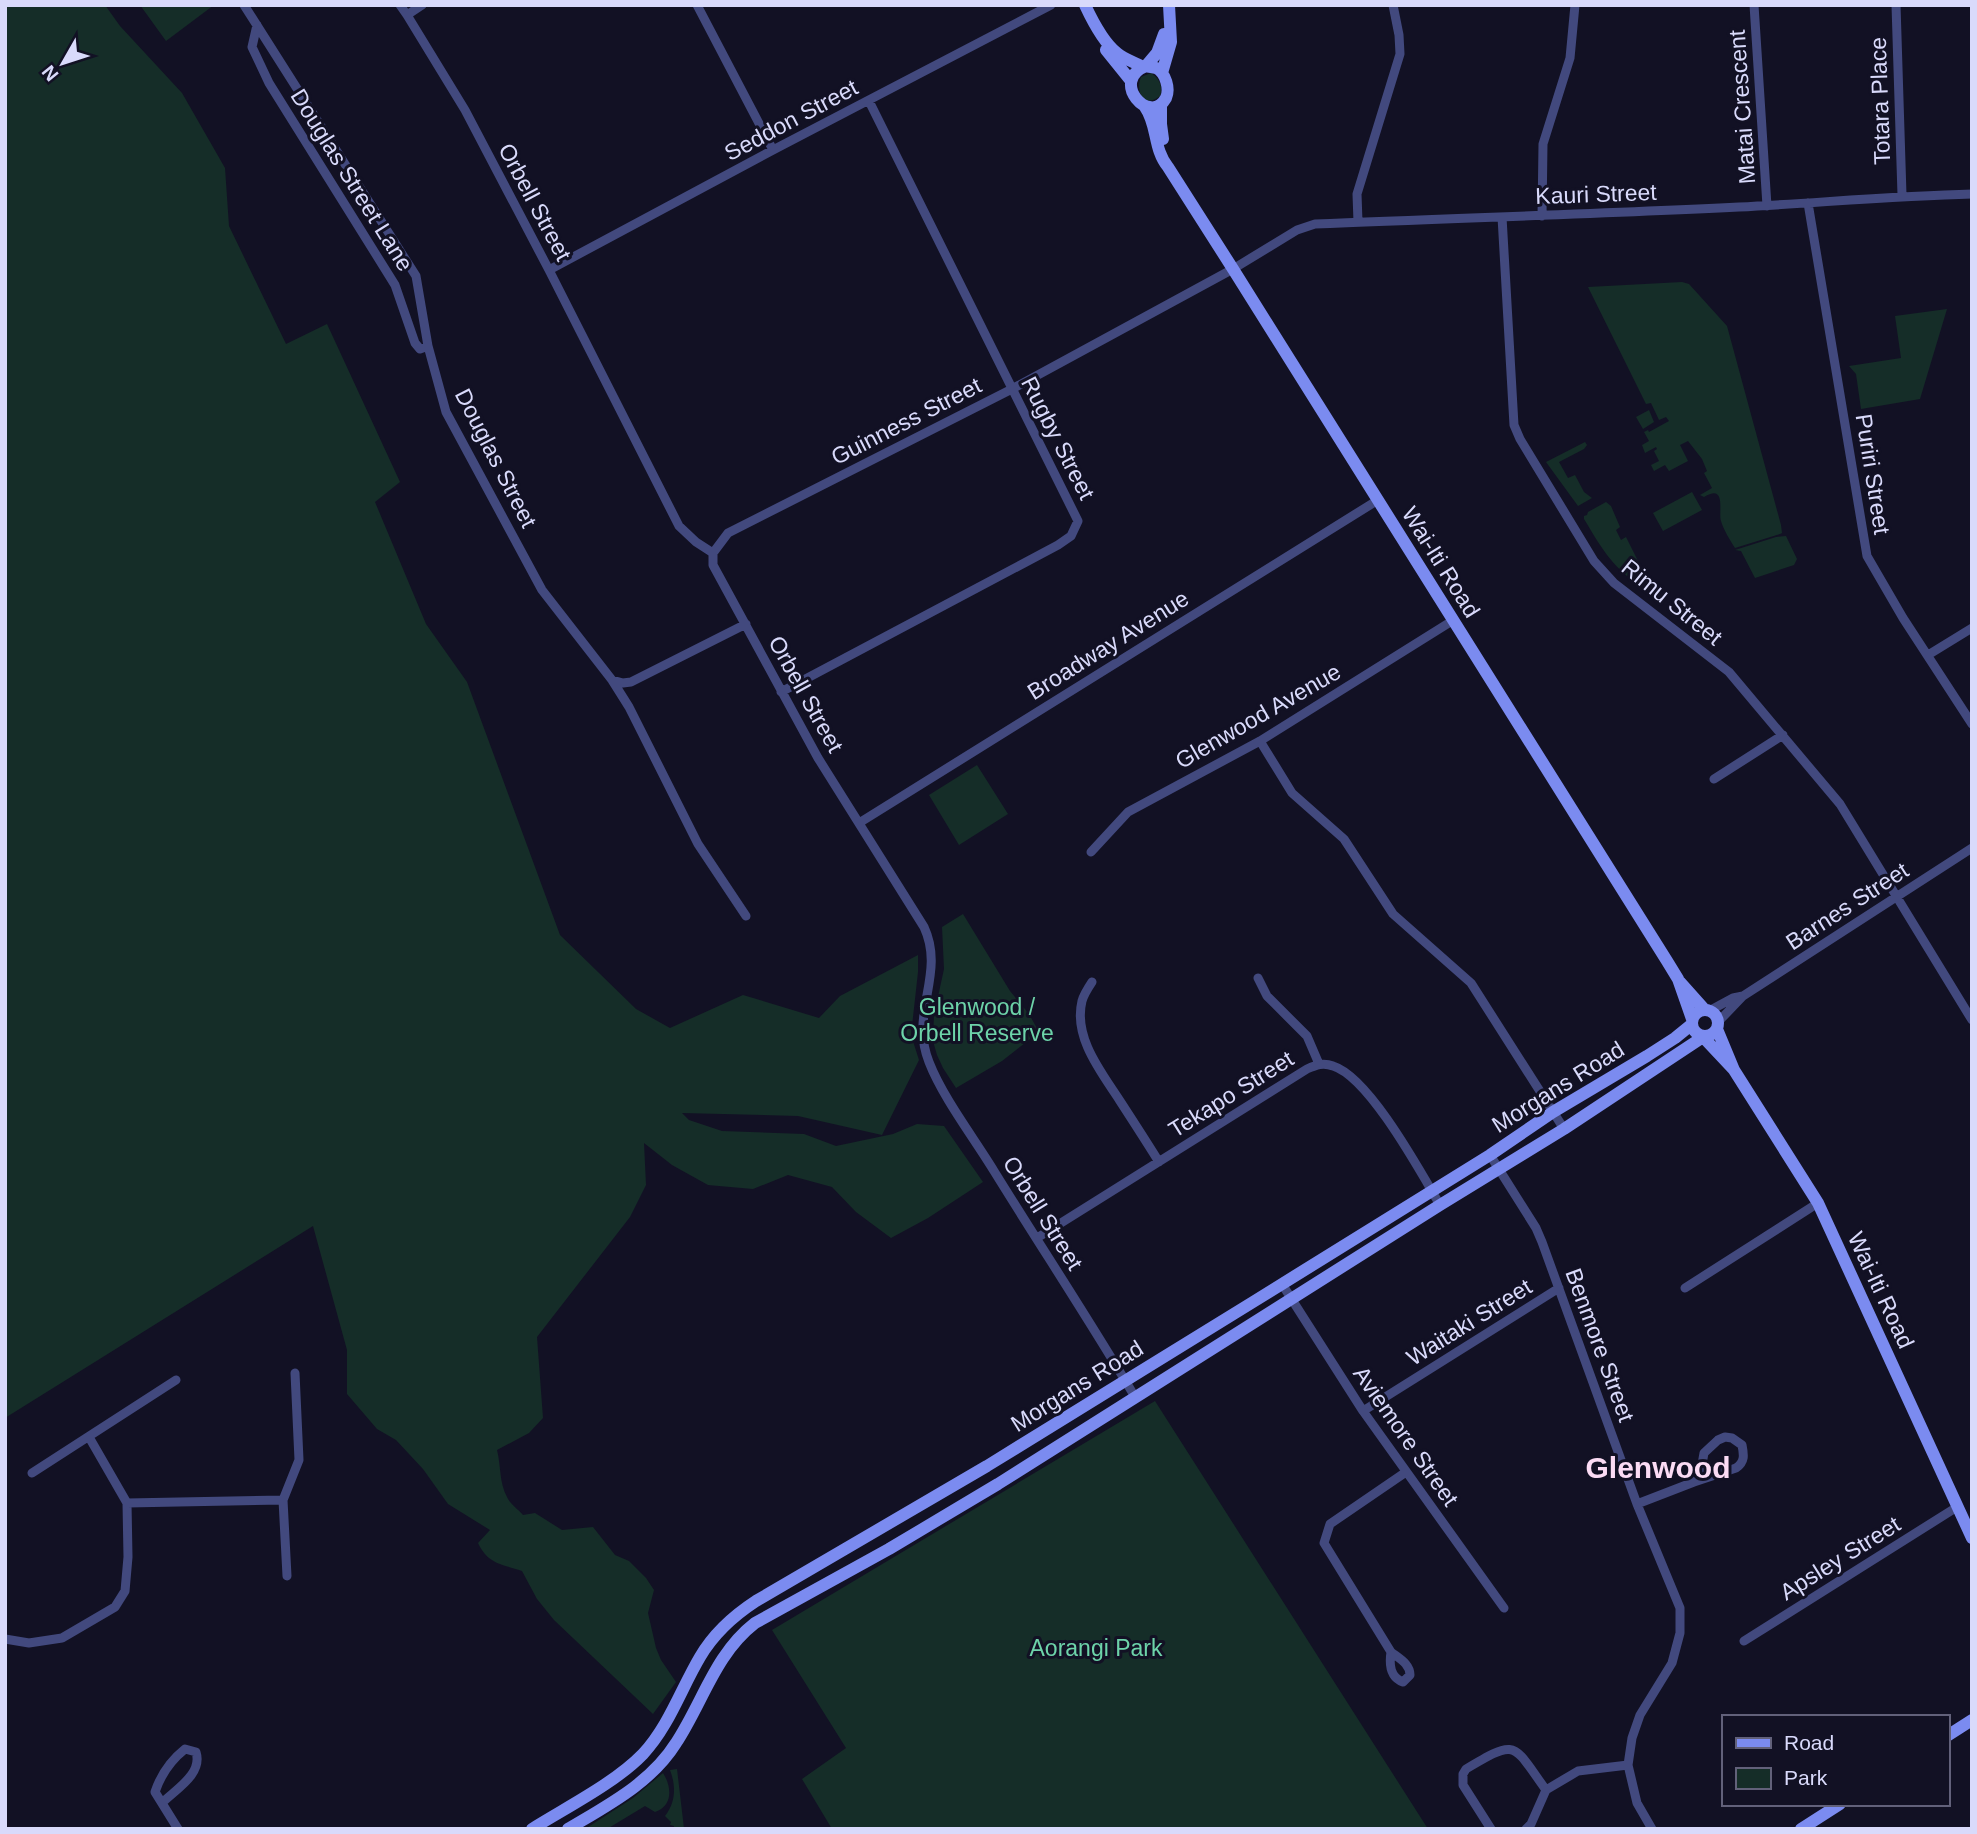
<svg xmlns="http://www.w3.org/2000/svg" width="1977" height="1834" font-family="Helvetica,sans-serif">
<style>
.green{fill:#152d28}
.lines{fill:none;stroke-linecap:round;stroke-linejoin:round}
.street{stroke:#42497e;stroke-width:9}
.secondary{stroke:#7b8bf0;stroke-width:12}
.labels{text-anchor:middle;dominant-baseline:central;stroke-width:6;stroke-linejoin:round;paint-order:stroke}
.street-label{font-size:23px;fill:#d9dafb;stroke:#121124}
.park-label{font-size:23px;fill:#6dd3a9;stroke:#121124}
.district-label{font-size:30px;font-weight:bold;fill:#fbdbf4;stroke:#121124}
</style>
<rect width="100%" height="100%" fill="#121124"/>
<path class="green" d="M5,5H105L120,26L182,93L225,168L229,226L286,344L327,324L400,482L375,502L426,624L467,682L560,935L636,1009L670,1028L743,995L819,1018L840,996L918,955V972L911,1035L919,1060L882,1135L798,1116L682,1113L689,1120L722,1131L804,1134L836,1146L893,1134L917,1124L944,1126L983,1182L928,1218L891,1238L856,1212L832,1187L788,1175L753,1189L708,1185L672,1165L644,1143L646,1185L630,1217L537,1337L543,1418L529,1433L497,1450C501,1465 499,1483 507,1497C510,1504 518,1509 523,1515L535,1513L562,1530L593,1527L615,1555L629,1561L646,1578L654,1590L648,1613L656,1648L661,1660L676,1682L653,1714L554,1620L537,1599L522,1571C501,1564 488,1564 478,1543L490,1530L448,1504L423,1469L396,1440L377,1429L347,1394V1350L313,1226L5,1418Z
M140,5H214L166,41Z
M1151,73C1160,79 1163,87 1160,96C1144,109 1135,92 1141,77Z
M1682,282L1689,284L1727,326L1781,525L1782,533L1780,534L1735,548C1730,540 1724,531 1721,521C1718,512 1727,483 1704,497L1700,495L1712,488L1704,473L1707,471L1702,459L1688,441L1680,445L1688,461L1669,471L1665,465L1654,471L1651,465L1659,461L1654,451L1657,449L1656,447L1645,453L1642,445L1649,441L1644,432L1648,430L1649,432L1669,421L1666,417L1659,420L1651,403L1646,404L1588,287Z
M1947,309L1920,399L1861,409L1856,374L1849,366L1901,358L1895,316Z
M1649,410L1654,422L1643,429L1636,417Z
M1585,442L1587,445L1584,449L1559,462L1568,478L1575,475L1584,492L1592,498L1578,506L1546,462Z
M1692,492L1702,510L1663,531L1653,513Z
M1606,502L1611,506L1620,527L1616,530L1621,540L1626,537L1641,567L1636,570L1641,579L1637,584C1610,564 1601,547 1584,519V516L1587,515L1588,512Z
M1786,536L1797,559L1794,565L1755,578L1741,551L1735,550L1776,537Z
M977,765L1008,814L959,845L929,795Z
M963,914L1010,991L1029,1014L1039,1032L1002,1061L956,1088L943,1068L937,1055L933,1041L934,1015L944,969L942,927Z
M1155,1401L1428,1829H832L802,1779L846,1748L772,1630Z
M677,1769L683,1820L684,1829H674V1826L670,1825L671,1822L665,1816C676,1802 676,1786 670,1770Z
M663,1773C672,1787 673,1806 655,1812L645,1806L607,1829H585L633,1798Z"/>
<g class="lines">
<path class="street" d="M244,5L416,276L428,346L446,412L542,590L612,680L629,707L698,844L746,916
M400,5L407,15L422,5
M697,5L773,150
M1754,5L1767,206
M1896,5L1902,195
M407,15L465,110L549,270L679,526L696,542L713,553V565L818,758L924,927C946,974 909,1013 929,1062C943,1098 974,1138 994,1171C1041,1247 1090,1321 1135,1397
M257,25L252,47L269,83L395,285L415,343L420,349L428,346
M1808,203L1867,556L1903,618L1972,724
M1542,216L1543,144L1570,58L1575,5
M1502,217L1514,425L1520,439L1594,561L1614,583L1729,672L1840,804L1972,1020
M1358,222L1357,194L1400,54L1399,35L1393,5
M549,270L773,150L1051,5
M713,553L728,533L1012,389L1233,269L1297,230L1315,224C1456,218 1598,214 1739,207C1817,203 1894,196 1972,194
M1928,655L1972,628
M612,680L623,683L631,682L746,624
M781,692L1058,545L1071,536L1078,521L869,101
M1260,741L1292,793L1344,839L1393,914L1471,983L1564,1129
M1714,779L1783,735
M859,823L1378,500
M1091,852L1128,812L1260,741L1452,621
M1258,978L1267,996L1307,1036L1319,1064
M1092,982C1088,988 1084,994 1082,1001C1073,1038 1102,1073 1120,1101C1133,1121 1146,1141 1159,1162
M1743,996L1972,848
M1709,1011L1733,998L1743,996L1718,1022
M1490,1155L1536,1228L1542,1242L1637,1504L1680,1608V1633L1672,1663L1640,1715L1632,1738L1628,1765L1637,1803L1652,1829
M1037,1238L1307,1069C1316,1065 1323,1062 1333,1066C1369,1077 1420,1171 1440,1205
M1282,1284L1363,1411L1504,1608
M1685,1288L1818,1203
M1363,1411L1559,1288
M32,1473L176,1380
M283,1500L299,1460L295,1373
M127,1503L283,1500L287,1576
M1637,1504L1694,1482L1701,1470L1704,1453L1718,1440L1725,1437L1732,1438L1742,1445C1744,1455 1745,1462 1736,1468L1694,1482
M5,1639L29,1643L62,1638L115,1607L125,1591L128,1557L127,1503L89,1437
M1744,1641L1957,1507
M1391,1652C1389,1665 1390,1677 1403,1682L1410,1675C1410,1664 1400,1659 1391,1652L1324,1543L1330,1524L1406,1472
M162,1803C176,1789 203,1774 196,1752L185,1749C170,1761 161,1774 155,1792L178,1829
M1491,1829L1463,1785V1774L1466,1769C1518,1738 1512,1743 1546,1790
M1526,1829L1531,1824L1546,1790L1578,1771L1628,1765"/>
<path class="secondary" d="M1085,5C1092,20 1104,43 1117,53C1124,59 1134,62 1143,67
M1106,50L1131,81
M1146,66C1149,67 1153,67 1156,68C1166,73 1170,89 1166,98C1150,127 1109,81 1146,66Z
M1146,66L1157,53L1164,34
M1162,73L1171,42L1169,5
M1161,104V124L1163,139
M1145,107C1158,125 1153,149 1168,167L1233,269L1667,961L1678,979L1692,1019
M1680,982L1705,1010
M1692 1023a13 13 0 1 1 26 0a13 13 0 1 1-26 0Z
M1717,1029L1734,1070L1818,1203L1972,1538
M1947,1736L1972,1720
M532,1829C567,1807 615,1783 643,1754C669,1726 681,1689 700,1657C714,1633 733,1616 756,1601L987,1466L1253,1302L1490,1155L1553,1112L1647,1056L1675,1038L1691,1025
M568,1829C608,1805 651,1783 676,1743C703,1702 715,1654 755,1623L889,1549L998,1484L1440,1205L1564,1129L1703,1037L1734,1070
M1801,1829L1840,1804"/>
</g>
<g class="labels">
<g class="street-label">
<text transform="translate(1880 101) rotate(-92)">Totara Place</text>
<text transform="translate(1742 107) rotate(-94)">Matai Crescent</text>
<text transform="translate(791 120) rotate(-28)">Seddon Street</text>
<text transform="translate(352 180) rotate(58)">Douglas Street Lane</text>
<text transform="translate(1596 194) rotate(-2)">Kauri Street</text>
<text transform="translate(535 202) rotate(62)">Orbell Street</text>
<text transform="translate(906 421) rotate(-27)">Guinness Street</text>
<text transform="translate(1058 438) rotate(63)">Rugby Street</text>
<text transform="translate(496 458) rotate(63)">Douglas Street</text>
<text transform="translate(1873 474) rotate(81)">Puriri Street</text>
<text transform="translate(1441 562) rotate(58)">Wai-Iti Road</text>
<text transform="translate(1672 602) rotate(39)">Rimu Street</text>
<text transform="translate(1108 645) rotate(-32)">Broadway Avenue</text>
<text transform="translate(806 694) rotate(61)">Orbell Street</text>
<text transform="translate(1258 716) rotate(-30)">Glenwood Avenue</text>
<text transform="translate(1847 906) rotate(-33)">Barnes Street</text>
<text transform="translate(1558 1087) rotate(-32)">Morgans Road</text>
<text transform="translate(1231 1094) rotate(-32)">Tekapo Street</text>
<text transform="translate(1043 1213) rotate(58)">Orbell Street</text>
<text transform="translate(1881 1290) rotate(65)">Wai-Iti Road</text>
<text transform="translate(1469 1322) rotate(-32)">Waitaki Street</text>
<text transform="translate(1600 1345) rotate(70)">Benmore Street</text>
<text transform="translate(1077 1386) rotate(-32)">Morgans Road</text>
<text transform="translate(1406 1436) rotate(55)">Aviemore Street</text>
<text transform="translate(1840 1558) rotate(-32)">Apsley Street</text>
</g>
<g class="park-label">
<text x="977" y="1007">Glenwood /<tspan x="977" dy="26">Orbell Reserve</tspan></text>
<text x="1096" y="1648">Aorangi Park</text>
</g>
<g class="district-label">
<text x="1658" y="1467">Glenwood</text>
</g>
</g>
<rect width="1977" height="1834" fill="none" stroke="#d9dafb" stroke-width="14"/>
<rect x="1722" y="1715" width="228" height="91" fill="#121124" stroke="#62617a" stroke-width="2"/>
<rect x="1736" y="1738" width="35" height="10" fill="#7b8bf0" stroke="#62617a" stroke-width="2"/>
<text x="1784" y="1750" font-size="21" fill="#d9dafb">Road</text>
<rect x="1736" y="1768" width="35" height="21" fill="#152d28" stroke="#62617a" stroke-width="2"/>
<text x="1784" y="1785" font-size="21" fill="#d9dafb">Park</text>
<g transform="translate(63 63) rotate(231)" stroke="#121124" stroke-width="5" paint-order="stroke">
<path d="M0-5L12 26L0 18L-12 26Z" fill="#d9dafb"/>
<text y="-10" font-size="19" font-weight="bold" text-anchor="middle" fill="#d9dafb">N</text>
</g>
</svg>
